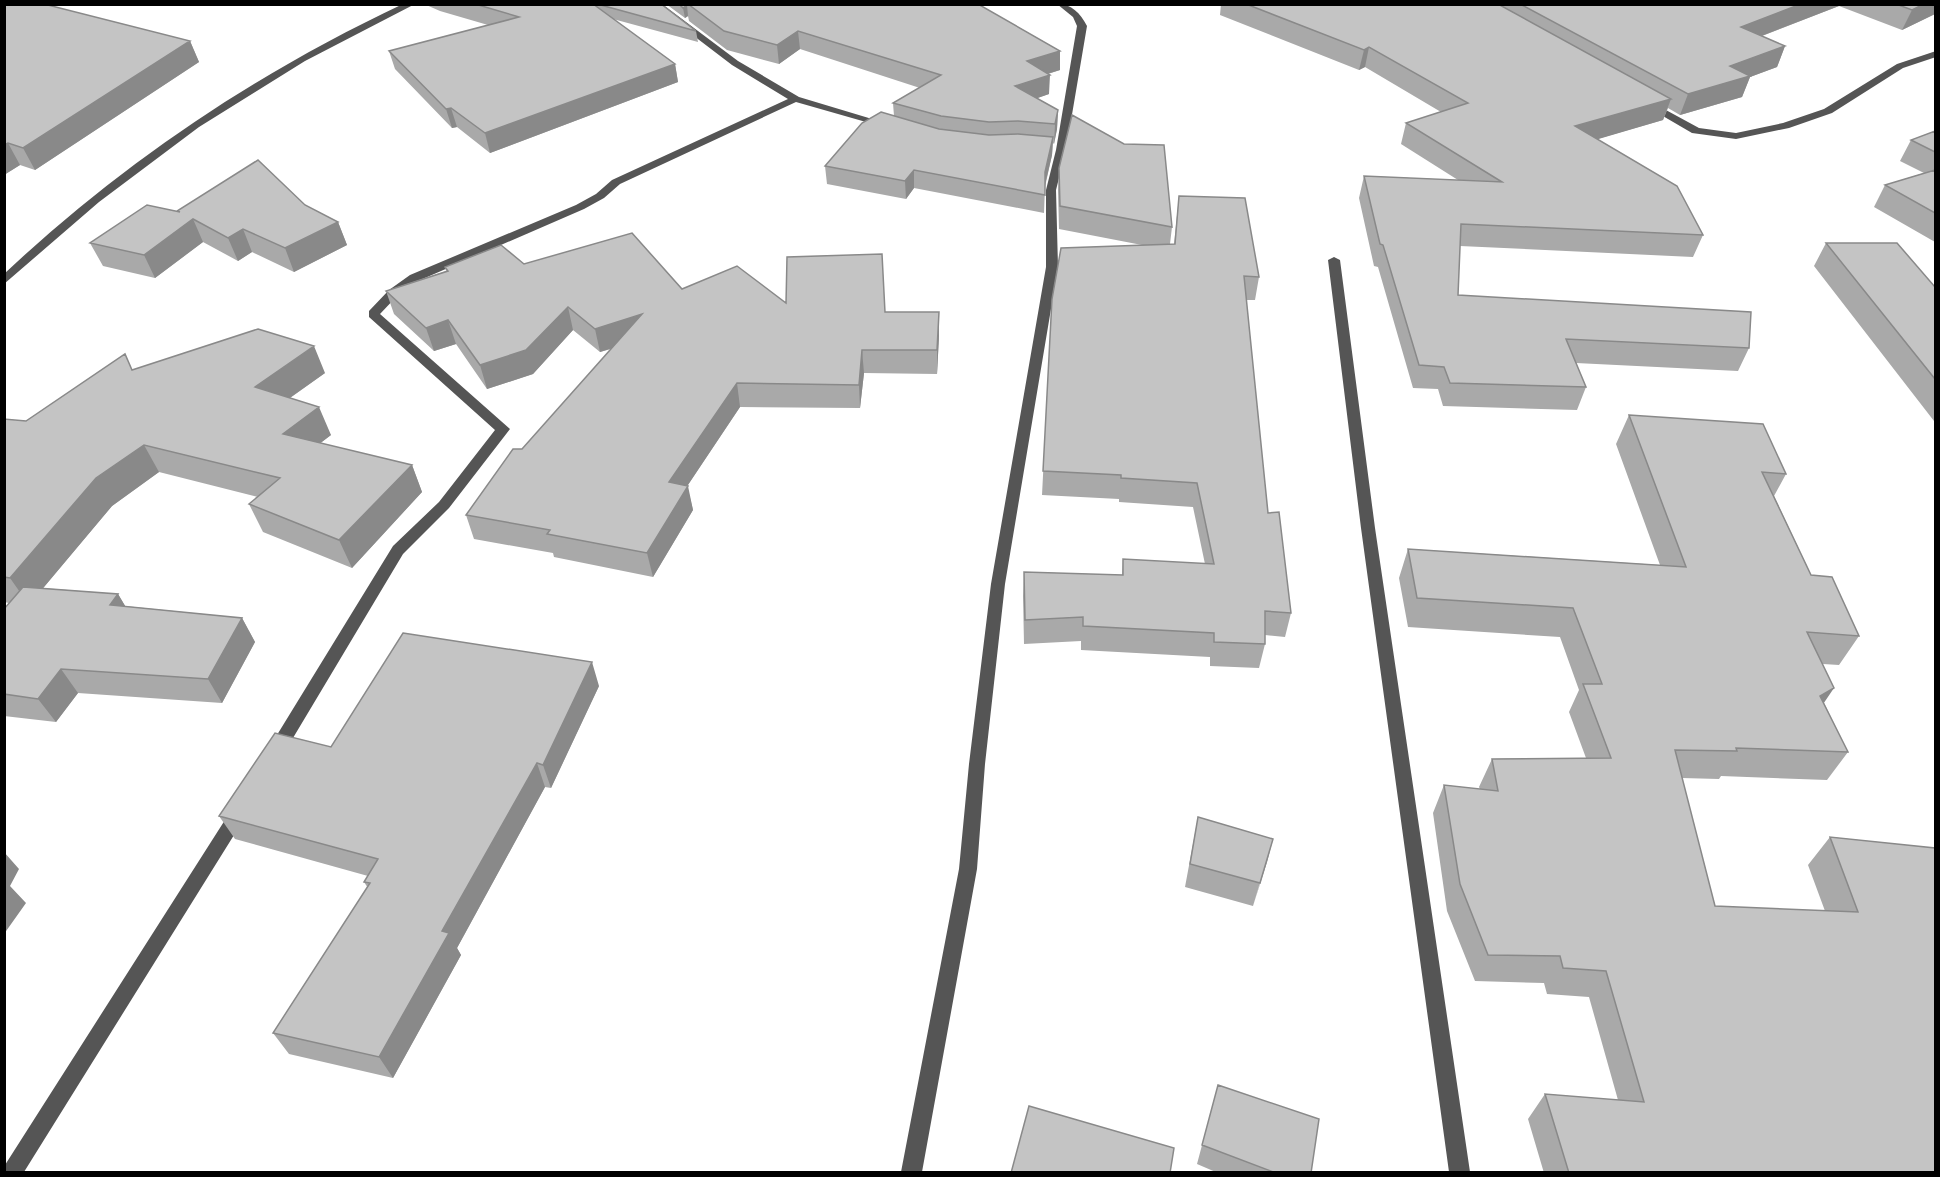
<svg xmlns="http://www.w3.org/2000/svg" width="1940" height="1177" font-family="'Fira Sans',sans-serif">
<style>
.lines{fill:none;stroke-linecap:round;stroke-linejoin:round}
.minor{fill:#555;fill-rule:evenodd}
.wall{fill:#a9a9a9}
.shaded-wall{fill:#898989}
.building{fill:#c4c4c4;stroke:#898989;stroke-width:1.5}
</style>
<rect width="100%" height="100%" fill="#fff"/>
<g class="lines">
<path class="minor" d="M403,4H415L305,61L199,127L99,202L4,284V274C123,162 255,74 403,4Z
M652,4H662L738,61L799,97L892,125L887,128L796,102L620,184L604,198L584,209L418,281L397,296L380,314L510,429L449,508L403,554L281,758L275,760L269,758L267,753L269,748L393,546L439,502L495,430L369,317V311L389,290L410,275L576,205L596,194L612,180L788,99L732,65Z
M1057,4C1072,4 1080,13 1087,26L1066,150L1056,190L1058,267L1005,584L985,764L977,869L922,1172H901L959,869L969,764L991,584L1046,267V190L1056,150L1077,26L1073,17Z
M1936,51V57L1903,68L1832,113L1789,128L1736,139L1692,133L1644,105L1653,103L1699,128L1736,133L1783,123L1824,109L1897,64Z
M1334,257L1340,260L1375,528L1470,1172H1449L1361,528L1328,260Z
M238,807L244,809L247,814L244,819L24,1172H4L5,1165L232,809Z"/>
</g>
<path class="wall" d="M4,4L190,41L199,62L35,170L20,165L4,175Z
M424,4H661L696,31L698,42L613,19L675,64L678,82L490,153L457,127L452,128L395,69L389,51L488,25L440,11Z
M666,4H978L1060,51V70L1048,74L1049,94L1037,98L1058,110L1057,129L1054,144L1053,143L1052,155L1045,187L1044,213L914,188L906,199L827,184L825,166L894,116L893,103L920,88L800,49L779,64L727,50L689,21L688,16L685,18Z
M1221,4H1935V14L1902,30L1839,6L1762,36L1785,46L1777,67L1750,77L1742,97L1680,115L1668,108L1663,120L1597,139L1703,235L1693,257L1460,246L1458,295L1749,348L1738,371L1576,363L1586,387L1577,410L1443,406L1438,389L1413,388L1378,267L1374,266L1359,198L1364,176L1458,180L1401,144L1406,123L1441,112L1365,67L1359,70L1220,15Z
M1935,131V242L1874,207L1885,185L1924,173L1900,161L1911,140Z
M1059,168L1172,227L1170,244H1174L1179,196L1259,277L1255,300H1246L1268,513L1291,613L1285,637L1265,635V644L1259,668L1210,666V657L1081,650V641L1024,644L1023,596L1024,572L1122,575L1123,559L1205,564L1193,507L1119,502V499L1042,495L1052,299L1142,245L1059,229L1058,190Z
M305,205L338,222L347,245L294,272L252,252L238,261L203,242L155,278L103,266L90,243L178,211Z
M1826,243L1935,287V421H1934L1814,266Z
M524,264L682,289L786,303L885,312L939,336L937,374L864,373L860,408L740,407L687,486L693,510L653,577L554,557L553,553L474,539L466,515L611,349L600,352L573,330L533,374L487,389L456,344L434,351L394,314L386,291L446,271L445,267Z
M133,369L325,373L290,398L331,435L320,443L412,465L422,492L352,568L263,532L249,504L258,497L159,472L112,506L43,588L118,594L125,606L242,618L255,642L222,703L78,693L56,722L4,716V609L9,603L4,602V419L26,421Z
M1629,415L1786,474L1774,496L1811,575L1859,636L1839,665L1823,664L1824,703L1848,752L1827,780L1721,776L1719,779L1682,778L1715,906L1825,911L1808,865L1830,837L1935,848V1173H1544L1528,1119L1545,1094L1618,1100L1589,997L1547,994L1544,983L1475,981L1447,911L1433,813L1444,785L1480,789L1479,787L1492,759L1586,758L1569,712L1579,690L1560,637L1408,627L1399,578L1408,549L1660,565L1616,444Z
M599,686L551,788L545,787L457,948L461,955L393,1078L289,1054L273,1033L368,888L364,882L368,876L235,839L219,816L331,747Z
M1198,817L1273,839L1253,906L1185,887Z
M1218,1085L1311,1173H1218L1197,1164Z"/>
<path class="shaded-wall" d="M1801,4H1840L1839,6L1733,47L1741,27Z
M1924,4H1935V14L1902,30L1912,10Z
M687,5L688,16L685,18L683,8Z
M798,31L800,49L779,64L777,45Z
M190,41L199,62L35,170L23,148Z
M1785,46L1777,67L1750,77L1742,97L1680,115L1688,94L1730,66Z
M1369,47L1365,67L1359,70L1364,50Z
M1060,51V70L1027,80V61Z
M675,64L678,82L490,153L485,133Z
M1050,75L1049,94L1015,106V86Z
M1671,99L1663,120L1568,148L1575,126Z
M451,108L457,127L452,128L446,109Z
M1058,110L1057,129L1054,144L1055,124Z
M1053,137L1052,155L1044,189L1045,172Z
M8,143L20,165L4,175V145Z
M914,170V188L906,199L905,181Z
M193,219L203,242L155,278L144,255Z
M338,222L347,245L294,272L285,248Z
M243,229L252,252L238,261L228,238Z
M568,307L573,330L533,374L487,389L480,365Z
M939,312V336L937,374V350Z
M642,314L647,337L600,352L595,329Z
M448,320L456,344L434,351L426,328Z
M314,346L325,373L267,414L255,387Z
M862,350L864,373L860,408L859,385Z
M737,383L740,407L674,506L669,482Z
M319,407L331,435L296,462L283,434Z
M144,445L159,472L112,506L29,605L10,578L96,478Z
M412,465L422,492L352,568L339,540Z
M688,486L693,510L653,577L647,553Z
M118,594L133,619L110,605Z
M242,618L255,642L222,703L208,679Z
M592,662L599,686L551,788L543,765Z
M61,669L78,693L56,722L38,699Z
M1834,688L1815,716L1820,696Z
M537,763L545,787L457,948L461,955L393,1078L379,1057L442,931Z
M1273,839L1267,862L1253,906L1260,883Z
M4,852L19,869L10,886L26,903L4,934Z"/>
<path class="building" d="M4,4H44L190,41L23,148L8,143L4,145Z
M475,4H593L675,64L485,133L451,108L446,109L389,51L519,17Z
M597,4H661L696,31Z
M679,4H687V5L683,8Z
M688,4H978L1060,51L1027,61L1050,75L1015,86L1058,110L1055,124L1018,121L989,122L941,116L893,103L941,75L798,31L777,45L724,31Z
M1246,4H1498L1671,99L1575,126L1677,186L1703,235L1461,224L1458,295L1751,312L1749,348L1566,339L1586,387L1450,383L1444,367L1419,365L1383,245L1380,244L1364,176L1502,182L1406,123L1468,103L1369,47L1364,50Z
M1520,4H1801L1741,27L1785,46L1730,66L1750,76L1688,94Z
M1896,4H1924L1912,10Z
M881,112L939,129L989,135L1018,134L1053,137L1045,172V195L914,170L905,181L825,166L862,123Z
M1072,115L1124,144L1164,145L1172,227L1060,206L1059,168Z
M1935,131V152L1911,140Z
M258,160L305,205L338,222L285,248L243,229L228,238L193,219L144,255L90,243L147,205L180,212L177,211Z
M1935,170V213L1885,185Z
M1179,196L1245,198L1259,277L1244,276L1268,513L1279,512L1291,613L1265,611V644L1214,642V633L1083,626V617L1025,620L1024,572L1123,575V559L1214,564L1197,483L1121,478V475L1043,471L1052,299L1061,248L1175,244Z
M632,233L682,289L737,266L786,303L787,257L882,254L885,312H939L937,350H862L859,385L737,383L669,482L688,486L647,553L547,534L550,530L466,515L513,449H522L642,314L595,329L568,307L526,350L480,365L448,320L426,328L386,291L448,271L445,267L501,245L524,264Z
M1826,243H1897L1935,287V379Z
M258,329L314,346L255,387L319,407L283,434L412,465L339,540L249,504L280,478L144,445L96,478L10,578L4,577V419L26,421L125,354L132,370Z
M1629,415L1763,424L1786,474L1762,472L1811,575L1832,577L1859,636L1807,632L1834,688L1820,696L1848,752L1736,748L1737,751L1675,750L1715,906L1858,912L1830,837L1935,848V1173H1569L1545,1094L1644,1102L1606,971L1563,968L1560,956L1488,955L1460,884L1444,785L1498,791L1492,759L1611,758L1583,684H1602L1573,608L1417,598L1408,549L1686,567Z
M23,587L118,594L110,605L242,618L208,679L61,669L38,699L4,694V609Z
M403,633L592,662L543,765L537,763L442,931L449,933L379,1057L273,1033L370,883L364,882L378,859L219,816L275,733L331,747Z
M1198,817L1273,839L1260,883L1190,864Z
M1218,1085L1319,1119L1311,1173H1276L1202,1145Z
M1029,1106L1174,1148L1170,1173H1011Z"/>
<rect width="1940" height="1177" fill="none" stroke="#000000" stroke-width="12"/>
</svg>
